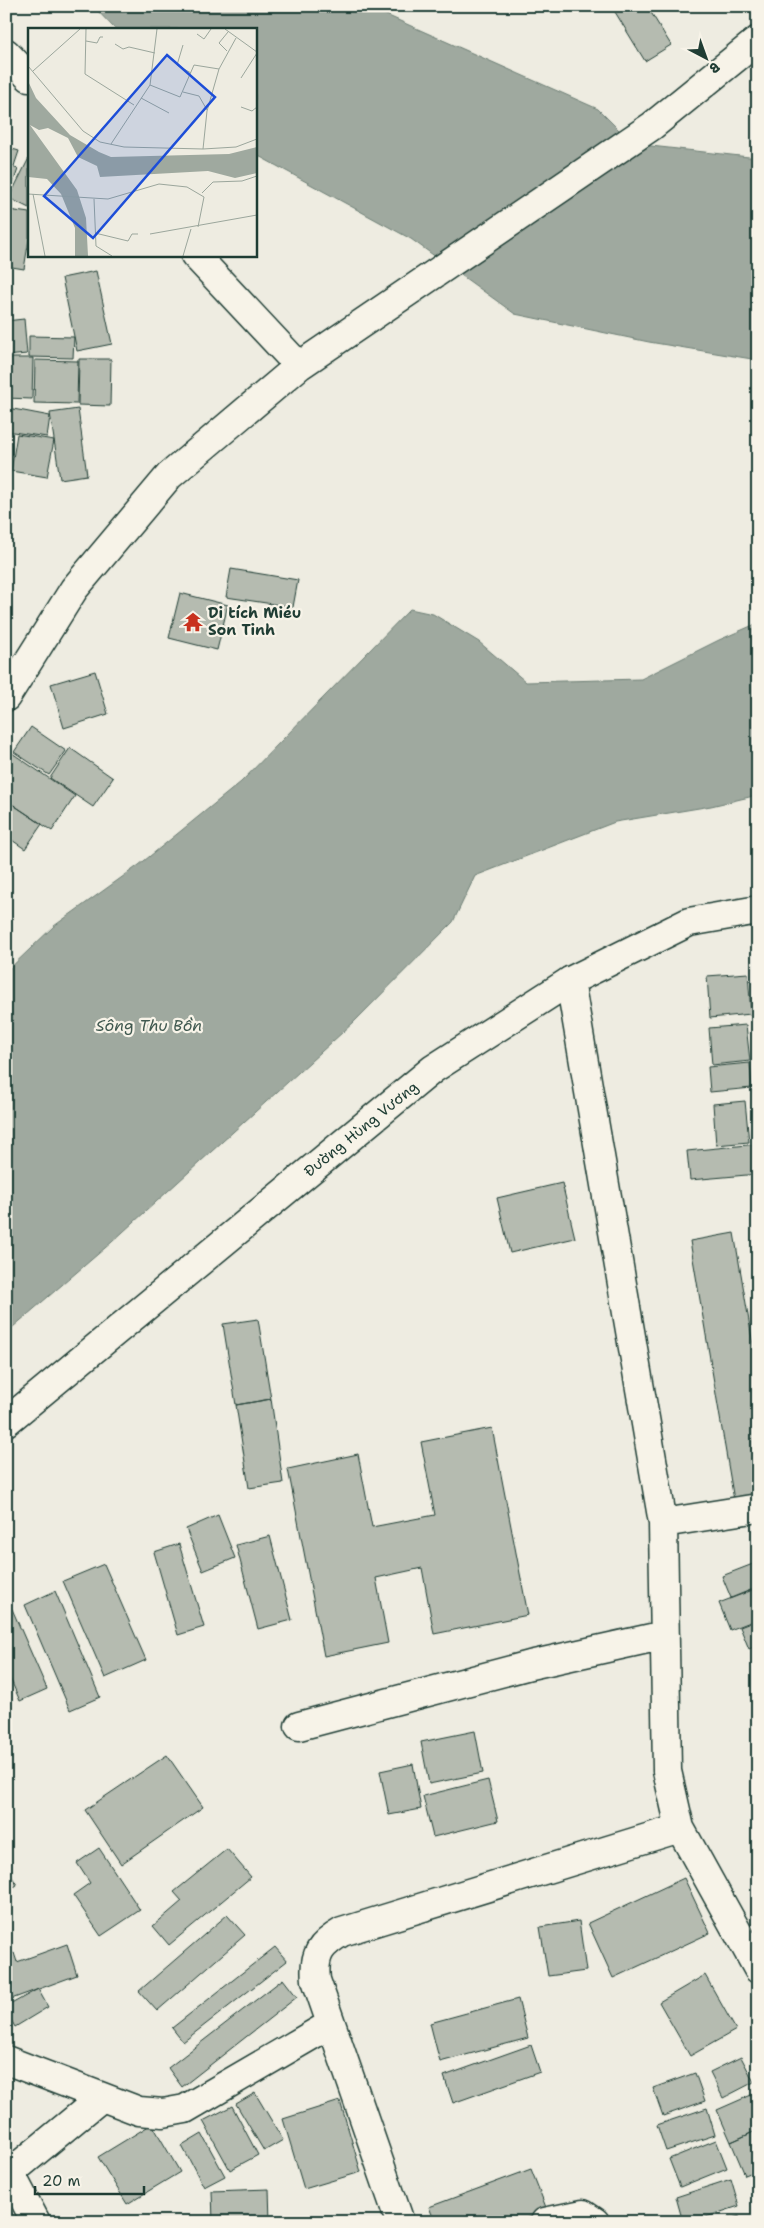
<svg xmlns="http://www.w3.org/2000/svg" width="764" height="2228" font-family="'Shantell Sans',sans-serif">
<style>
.water{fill:#9fa99f;stroke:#6c7e74}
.building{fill:#b5bbb0;stroke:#1f3d34}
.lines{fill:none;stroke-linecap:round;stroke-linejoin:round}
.minor-casing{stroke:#1f3d34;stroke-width:31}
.major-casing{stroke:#1f3d34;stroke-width:31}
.minor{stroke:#f7f3e8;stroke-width:28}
.major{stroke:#f7f3e8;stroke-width:28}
.labels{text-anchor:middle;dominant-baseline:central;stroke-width:4.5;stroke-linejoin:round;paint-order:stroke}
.poi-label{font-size:15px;font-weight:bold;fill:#1f3d34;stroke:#f7f3e8;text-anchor:start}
.street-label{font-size:15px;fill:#1f3d34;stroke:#f7f3e8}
.water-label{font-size:16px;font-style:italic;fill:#3f584f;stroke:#f7f3e8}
.inset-road{fill:none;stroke:#9ba69c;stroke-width:1}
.view{fill:#1d4ed8;fill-opacity:0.15;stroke:#1d4ed8;stroke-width:2.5}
.inset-edge{fill:none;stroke:#1f3d34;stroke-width:2.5}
</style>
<rect width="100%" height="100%" fill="#eeece1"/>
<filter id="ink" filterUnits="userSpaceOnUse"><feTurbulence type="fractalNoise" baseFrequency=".02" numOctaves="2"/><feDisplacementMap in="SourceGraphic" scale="10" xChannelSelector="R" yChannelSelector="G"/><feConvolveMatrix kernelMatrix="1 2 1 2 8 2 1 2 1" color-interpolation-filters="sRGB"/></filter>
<g filter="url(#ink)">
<path class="water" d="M93,6H366L598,109L633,144L758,158V360L649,342L515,314L411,239L255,154V29H115Z
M410,609L433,614L479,642L526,682L641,679L719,640L758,623V795L711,806L615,822L475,876L453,922L354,1022L112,1242L6,1333V972L54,926L139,865L241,782Z"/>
<path class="building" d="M647,6L671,45L645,61L612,7Z
M6,147L19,151L14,166L6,163Z
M29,158V208L9,198Z
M6,165L18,169L9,196L6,195Z
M9,210L29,213V239L24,269L6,266V225Z
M96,271L112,344L77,351L62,278Z
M24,319L27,354L6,356V321Z
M29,336L74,337L73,358L29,357Z
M6,358H33L32,399L6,398Z
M79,359H111L110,406L78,405Z
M35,360L78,361L77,404L34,403Z
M8,408L50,416L47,437L6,431Z
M78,409L87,475L60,479L50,413Z
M17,434L54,440L47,477L11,471Z
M231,569L298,580L293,607L226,597Z
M180,593L228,605L217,650L169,638Z
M95,671L108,714L64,728L51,684Z
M31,727L66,751L49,775L14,752Z
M70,748L113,778L93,807L50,778Z
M6,749L75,796L52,831L6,800Z
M6,800L42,824L25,849L6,836Z
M748,973L751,1014L710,1018L707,976Z
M746,1025L750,1061L712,1065L709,1028Z
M750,1063L752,1088L710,1092L708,1067Z
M745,1101L749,1142L716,1145L713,1104Z
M758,1144V1174L690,1180L687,1151Z
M562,1183L575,1238L510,1253L497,1198Z
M734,1233L758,1374V1496L734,1500L690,1241Z
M258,1319L271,1399L236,1405L223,1324Z
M271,1399L283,1483L249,1488L236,1405Z
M492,1428L528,1615L434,1634L422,1568L376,1578L388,1643L324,1656L288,1469L358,1454L372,1527L435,1515L421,1442Z
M218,1515L235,1558L203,1571L186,1529Z
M270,1536L292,1620L258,1629L236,1545Z
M179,1544L204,1627L178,1635L154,1552Z
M758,1562V1587L731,1598L722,1576Z
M104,1564L146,1660L105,1678L63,1581Z
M758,1588V1619L730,1630L719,1603Z
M55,1591L100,1697L70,1710L25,1605Z
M12,1609L47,1689L20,1701L6,1669V1612Z
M758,1620V1645L749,1649L740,1627Z
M475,1731L483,1773L429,1784L421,1742Z
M167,1755L203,1807L121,1864L85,1810Z
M413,1764L421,1809L389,1815L380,1771Z
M488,1780L498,1821L433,1837L423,1796Z
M99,1848L140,1910L101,1936L73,1895L90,1883L77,1863Z
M227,1849L251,1877L169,1945L153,1926L182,1901L174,1892Z
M6,1867L17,1885L6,1892Z
M684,1878L710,1933L613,1978L588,1923Z
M227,1915L245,1935L157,2011L139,1991Z
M579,1921L586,1971L548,1976L540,1927Z
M67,1944L77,1975L6,2001V1956L14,1953L17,1962Z
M275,1947L287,1961L183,2042L172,2028Z
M705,1975L736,2030L690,2056L659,2002Z
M283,1979L297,1997L182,2087L168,2068Z
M38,1989L48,2007L15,2027L6,2011V2007Z
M518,1999L528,2038L440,2062L430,2023Z
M531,2045L540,2072L453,2103L444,2076Z
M741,2057L754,2082L723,2098L710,2072Z
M695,2073L705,2101L663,2116L653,2088Z
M758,2092V2130L731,2142L717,2110Z
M255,2093L283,2140L264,2151L236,2104Z
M340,2101L361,2172L304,2189L283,2119Z
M232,2106L258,2155L230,2170L203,2121Z
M707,2108L715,2135L666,2151L657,2125Z
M152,2124L180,2172L127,2204L98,2157Z
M758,2130V2170L745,2175L731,2142Z
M202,2134L225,2176L204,2187L182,2146Z
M716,2140L727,2168L680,2187L669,2159Z
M531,2169L547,2210L517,2222H435L429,2207Z
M731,2179L739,2206L691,2222H683L676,2197Z
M269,2189L270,2222H213L212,2191Z
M739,2216L740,2222H717Z"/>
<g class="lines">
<defs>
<path id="minor" d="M6,53L29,77
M195,255L299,366
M6,697L74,589L169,476L299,366L652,126L758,40
M570,981L663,1523L667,1771L680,1828L758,1969
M663,1523L758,1508
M299,1726L530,1665L665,1635
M6,2060L139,2111L163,2113L185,2109L331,2024
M6,2165L36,2222
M10,2173L102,2097
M400,2222L316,1980C313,1954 321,1944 342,1932L680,1828
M545,2222L583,2214L595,2222"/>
<path id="major" d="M6,1422L433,1069L570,981L689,922L758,910"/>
</defs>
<use href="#minor" class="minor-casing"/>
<use href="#major" class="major-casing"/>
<use href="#minor" class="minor"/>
<use href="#major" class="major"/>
</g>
</g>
<defs>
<symbol id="temple-bare" viewBox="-9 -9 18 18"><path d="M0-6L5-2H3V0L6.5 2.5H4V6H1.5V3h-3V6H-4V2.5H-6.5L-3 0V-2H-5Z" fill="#c8321e" stroke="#f7f3e8" stroke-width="2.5" paint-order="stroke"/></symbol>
</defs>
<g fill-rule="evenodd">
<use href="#temple-bare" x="179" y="608" width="28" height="28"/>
</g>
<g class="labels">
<g class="poi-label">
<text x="208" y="613">Di tích Miéu<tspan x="208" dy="17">Son Tinh</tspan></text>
</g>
<g class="street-label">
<text transform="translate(361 1129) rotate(-39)">Đường Hùng Vương</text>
</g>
<g class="water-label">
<text x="149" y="1025">Sông Thu Bồn</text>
</g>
</g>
<g transform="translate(28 28)">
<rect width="229" height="229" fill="#eeece1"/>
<path d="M0,53L8,70L42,107L71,124L83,129L201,126L229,119V145L207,150L180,143L72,149L69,138L50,129L40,110L20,100L11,102L2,97L49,162L58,190L60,228H47V200L33,166L19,151L0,149Z" fill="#9fa99f"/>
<path class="inset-road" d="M58,1L57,46L106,77M197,1L229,24M169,6L176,11L183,1M58,13L69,15L72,9H75M87,16L95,21L101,19L127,25M155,17L149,37L163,45M199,23L191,15L200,4M0,38L55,103L72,114L96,119L175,121L208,119L229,111M5,43L52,1M213,50L229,25M122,57L152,69L166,37L191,41M155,64L171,68L179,82M113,70L141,85M213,79L224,83L229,79M83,116L122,57L129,1M175,121L179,83L191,41L208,10M174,165L185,154L214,153L229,148M0,166L80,171L131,156L159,159L176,169L170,199M5,166L17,228M66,171L68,218L84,228M67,205L100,213L104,206H110M122,206L229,187M155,228L163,201"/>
<path class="view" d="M139,27L187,69L65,210L16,168Z"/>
<rect width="229" height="229" class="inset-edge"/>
</g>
<rect width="764" height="2228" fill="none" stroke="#f7f3e8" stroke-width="25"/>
<rect x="12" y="12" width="739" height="2203" fill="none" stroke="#1f3d34" stroke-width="2" filter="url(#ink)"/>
<g transform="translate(706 58) rotate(139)" stroke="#f7f3e8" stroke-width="4" paint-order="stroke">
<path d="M0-4L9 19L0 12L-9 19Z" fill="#1f3d34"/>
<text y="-8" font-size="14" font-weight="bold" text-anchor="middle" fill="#1f3d34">B</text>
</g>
<path d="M35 2186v8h109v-8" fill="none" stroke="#1f3d34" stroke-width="2.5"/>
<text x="42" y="2186" font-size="15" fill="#1f3d34" stroke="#f7f3e8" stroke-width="4" paint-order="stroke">20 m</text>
</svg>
